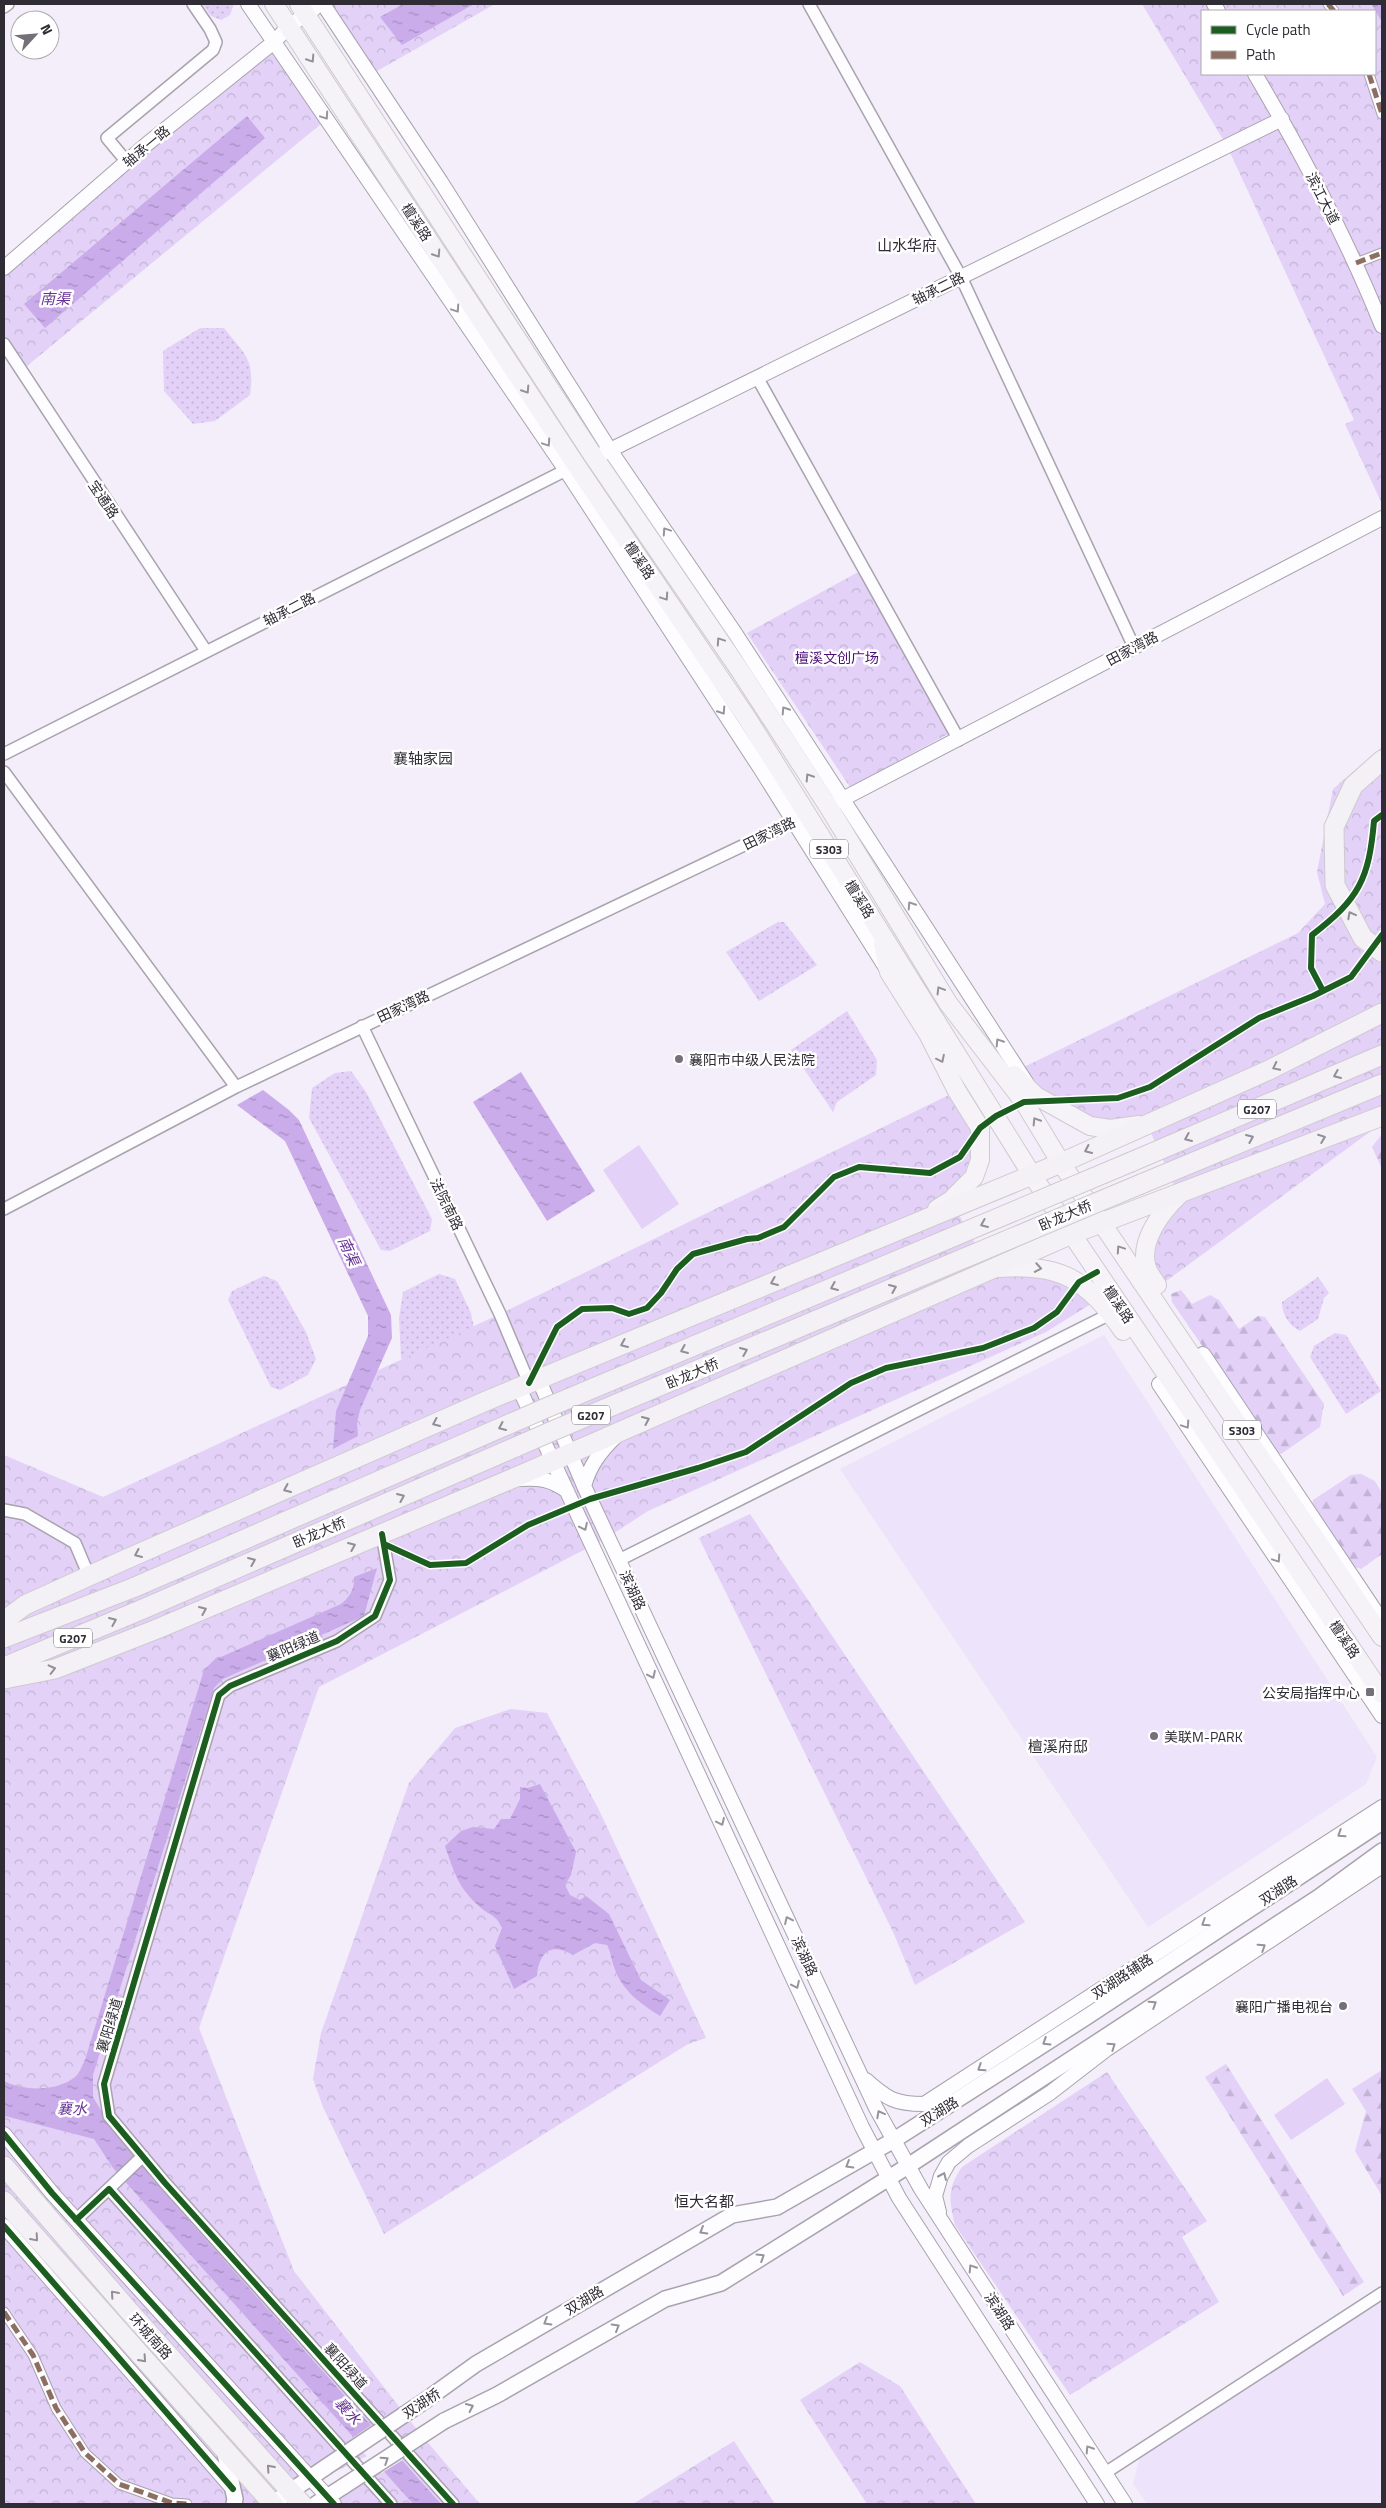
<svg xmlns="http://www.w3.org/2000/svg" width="1386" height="2508" font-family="'Titillium Web','Noto Sans SC',sans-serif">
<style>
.built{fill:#ede3fa}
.grass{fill:url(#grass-dots)}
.forest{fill:url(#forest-firs)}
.park{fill:url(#park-crowns);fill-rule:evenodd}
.pitch{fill:#e3d1f8}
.water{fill:url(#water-ripples)}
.pier{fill:#f3eef9}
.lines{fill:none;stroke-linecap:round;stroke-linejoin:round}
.pedestrian-casing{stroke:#a8a3ad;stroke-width:11}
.minor-casing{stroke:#a8a3ad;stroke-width:14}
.tertiary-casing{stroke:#a8a3ad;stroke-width:16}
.secondary-casing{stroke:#a8a3ad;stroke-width:18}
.primary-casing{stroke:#cecad0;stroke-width:20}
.trunk-casing{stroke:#cecad0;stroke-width:21}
.pedestrian{stroke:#fdfcfe;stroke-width:9}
.minor{stroke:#fdfcfe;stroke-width:11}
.tertiary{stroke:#fdfcfe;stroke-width:14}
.secondary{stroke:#fdfcfe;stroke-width:15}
.primary{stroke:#f6f3f8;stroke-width:18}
.trunk{stroke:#f3f0f6;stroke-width:19}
.secondary-bridge-casing{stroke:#a8a3ad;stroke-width:18;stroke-linecap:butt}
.trunk-bridge-casing{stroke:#cecad0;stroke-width:21;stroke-linecap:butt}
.secondary-bridge{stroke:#fdfcfe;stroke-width:15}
.trunk-bridge{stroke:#f3f0f6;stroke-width:19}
.quiet{stroke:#8d6e63;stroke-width:5;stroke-dasharray:10 5;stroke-linecap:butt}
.cycleway-casing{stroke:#fff;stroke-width:9}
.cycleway{stroke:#1b5e20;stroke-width:6}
.oneway{stroke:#939096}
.oneway2{stroke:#96949a}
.oneway3{stroke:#928e96}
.poi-dot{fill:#74707a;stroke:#fff;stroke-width:2}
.labels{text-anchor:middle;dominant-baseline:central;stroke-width:5;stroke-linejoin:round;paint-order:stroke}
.shield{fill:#fff;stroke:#6e6b72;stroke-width:1}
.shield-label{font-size:12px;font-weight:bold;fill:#302c35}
.street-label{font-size:14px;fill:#302c35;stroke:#fff}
.park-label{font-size:14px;fill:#4b0d75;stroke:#fff}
.poi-label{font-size:14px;fill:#302c35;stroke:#fff;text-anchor:start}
.neighbourhood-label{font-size:15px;fill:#302c35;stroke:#fff}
.water-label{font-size:15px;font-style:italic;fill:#683296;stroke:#fff}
</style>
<defs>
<pattern id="grass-dots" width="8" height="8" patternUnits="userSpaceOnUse" patternTransform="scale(1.25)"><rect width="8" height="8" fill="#e3d1f8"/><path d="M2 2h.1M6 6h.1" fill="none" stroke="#c3b4d5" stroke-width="1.8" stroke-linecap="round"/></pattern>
<pattern id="forest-firs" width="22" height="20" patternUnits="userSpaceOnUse" patternTransform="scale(1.25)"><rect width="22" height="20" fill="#e3d1f8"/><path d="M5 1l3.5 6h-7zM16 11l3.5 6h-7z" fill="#c3b4d5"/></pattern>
<pattern id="park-crowns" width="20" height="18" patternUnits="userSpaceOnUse" patternTransform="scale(1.25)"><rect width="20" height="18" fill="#e3d1f8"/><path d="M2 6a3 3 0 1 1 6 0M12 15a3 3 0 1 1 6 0" fill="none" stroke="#c3b4d5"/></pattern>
<pattern id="water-ripples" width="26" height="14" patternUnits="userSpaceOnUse" patternTransform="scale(1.25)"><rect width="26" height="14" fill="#caaceb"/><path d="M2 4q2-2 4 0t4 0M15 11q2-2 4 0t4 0" fill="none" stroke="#a48cbf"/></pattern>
</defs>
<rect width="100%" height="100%" fill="#f3eef9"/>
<path class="built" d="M1104,1335L1377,1757L1366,1784L1148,1927L840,1469Z
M1382,2298V2504H1147L1133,2483L1140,2457Z"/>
<path class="grass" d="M202,4H234L230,15L221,20L211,16Z
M200,328H224C245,355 255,358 250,395L215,421L193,424L164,391L163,351Z
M778,922H784L817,965L759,1001L726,952Z
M847,1011L877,1060L876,1075L837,1102L833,1112L791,1050Z
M351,1071L366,1092L432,1219L430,1231L390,1251L381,1250L309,1118L312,1088L335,1073Z
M439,1274L455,1279L471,1313L478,1348L401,1359L399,1318L403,1292Z
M264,1276L277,1281L306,1332L316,1359L308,1375L280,1390L271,1387L228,1300L232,1291Z
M1318,1277L1329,1293L1324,1298L1318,1319L1300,1331C1288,1325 1282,1314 1282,1302Z
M1335,1333L1346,1335L1381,1391L1346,1414L1310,1357L1314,1346Z"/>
<path class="forest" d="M1382,1134V1169L1372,1147Z
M1181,1290L1192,1304L1210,1295L1219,1300L1239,1329L1258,1316L1265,1317L1324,1404L1320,1427L1281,1454L1274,1450L1172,1302L1171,1294Z
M1361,1474L1375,1481L1382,1493V1554L1361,1569L1352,1566L1312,1506L1313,1500L1351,1475Z
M1226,2064L1364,2282L1343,2296L1205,2077Z
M1382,2070V2196L1355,2151L1366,2111L1352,2089Z"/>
<path class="park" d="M323,4H495L370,75Z
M1142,4H1373L1382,22V504L1345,424L1354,420L1227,146ZM1202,11H1375V74H1202Z
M274,42L327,119L22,370L4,344V268Z
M860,571L950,733L850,787L747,633Z
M1382,747V1123L1158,1287L1146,1250L1178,1194L1147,1124L1110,1129L1039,1101L1018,1070L1298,933L1325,904L1317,872L1333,789Z
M957,1091L980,1128V1160L951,1201L989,1268L1024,1266L1099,1299L1046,1332L648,1511L605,1539L319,1687L199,2028L294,2271L418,2431L480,2504H315L414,2433L269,2504H4V1455L103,1497L500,1314Z
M750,1514L1025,1922L915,1985L894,1934L699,1538Z
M511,1709L547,1713L598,1808L706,2038L688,2044L384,2234L323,2107L313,2079L321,2033L409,1783L455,1728Z
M1107,2072L1207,2221L1182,2237L1219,2302L1070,2395L955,2225C949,2199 947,2189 962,2167Z
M860,2362L900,2386L976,2504H867L800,2400Z
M734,2441L775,2504H633Z"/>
<path class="pitch" d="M639,1145L679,1204L642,1229L603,1170Z
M1327,2078L1345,2104L1291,2140L1274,2115Z"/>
<path class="water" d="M403,4H474L402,45L380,17Z
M1373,4H1382V22L1372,5Z
M247,116L265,138L45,328L24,304Z
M521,1072L595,1191L547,1221L473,1102Z
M263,1090L289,1110L299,1120L391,1315L392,1338L360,1410L357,1423L358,1436L333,1449L336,1411L368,1336V1316L285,1141L237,1105Z
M377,1568L364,1616L223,1679L214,1688L93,2075V2097L111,2127L134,2153L152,2179L441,2504H413L113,2168L94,2139L5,2116L4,2114V2081C24,2091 56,2092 75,2077C80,2073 82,2065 85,2060L204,1670L214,1660L341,1604C350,1597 355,1588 354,1577Z
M540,1784L576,1852L571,1875L565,1885L570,1895L580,1900L586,1896L609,1914L641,1980L670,2000L660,2016C640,2003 622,1991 614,1967C611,1959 611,1952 607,1945L595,1943L573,1955C551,1942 539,1952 537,1976L514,1989L495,1946L502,1928C495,1913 491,1917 480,1907C458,1888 454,1872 445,1846L461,1831L473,1827L494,1829L501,1819H510L520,1799V1787L528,1788Z"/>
<path class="pier" d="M373,2424L404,2459L382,2473L351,2439Z"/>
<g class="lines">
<defs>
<path id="pedestrian" d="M1328,4L1334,11
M1369,74L1382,114
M1356,263L1382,253
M4,2312L33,2355L56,2408L85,2453L119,2484L172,2503L187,2504"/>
<path id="minor" d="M809,4L961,277L1134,647
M4,7L8,4
M127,162L107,138L213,50L216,42L210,29L193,4
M4,344L206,651
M757,377L959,740
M4,754L572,467
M4,772L236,1087
M362,1026L500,1314L529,1383
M4,1209L236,1087L801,818
M4,1510L25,1514L75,1543L89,1576
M382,1534L390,1580L375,1616L337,1641L230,1686L219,1695L104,2084L109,2116L165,2183L453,2504
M619,1560L1116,1311
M109,2189L391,2504
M76,2220L143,2156
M1105,2473L1382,2293"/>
<path id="tertiary" d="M248,4L565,469L760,768L886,968
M323,4L441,182L610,450L735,633L1026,1082
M1214,4L1218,11
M1255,74C1303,155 1347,239 1382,326
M4,268L147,144L274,42L289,26L314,9
M602,454L1282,119
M835,803L1382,518
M1203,1354L1382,1621
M539,1380L584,1486L876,2108L921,2189L1125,2504
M1159,1384L1382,1716
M519,1388L862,2127L899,2198L1097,2504
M520,1479C539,1478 551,1479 567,1491
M584,1486C590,1465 600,1452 615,1437
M866,2080C887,2099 895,2104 924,2104L1382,1807
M4,2134L52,2193L334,2504
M939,2212L935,2196L941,2176L949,2162L968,2146L1050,2093L1107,2049L1382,1866
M4,2226L233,2489"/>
<path id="secondary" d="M426,2400L476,2364L732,2215L777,2207L894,2140L1088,2016L1382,1822
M444,2421L497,2395L665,2299L721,2283L908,2166L1319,1897L1382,1851
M224,2449L235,2499L234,2504
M272,2504L326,2467
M316,2504L344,2486"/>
<path id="primary" d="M274,4L576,465L747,718L1032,1175L1382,1694
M299,4L594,457L741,672L828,806L948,1003L1024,1102L1061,1163L1382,1637
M883,944L889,972L928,1034L957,1091L980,1128V1160L974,1177L951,1200L937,1209
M1014,1075L1036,1096L1090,1126L1110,1129L1139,1125
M999,1268C1061,1263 1088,1280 1123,1331
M1157,1285C1154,1280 1149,1274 1147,1268C1138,1242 1162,1211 1179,1195"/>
<path id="trunk" d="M1382,760L1353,786L1334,827L1335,885L1363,938L1382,952
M1131,1162L1382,1055
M1141,1184L1382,1084
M4,1621L25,1605L122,1561L486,1401L1061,1163L1269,1070L1382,1013
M4,1638L135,1587
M4,1667L143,1609
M4,1679L55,1669L157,1629L523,1474L1072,1234L1382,1116
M4,2166L130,2312L302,2504
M4,2201L273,2504"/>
</defs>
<use href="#pedestrian" class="pedestrian-casing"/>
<use href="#minor" class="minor-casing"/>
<use href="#tertiary" class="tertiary-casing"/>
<use href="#secondary" class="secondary-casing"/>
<use href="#primary" class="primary-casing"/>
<use href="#trunk" class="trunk-casing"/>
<use href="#pedestrian" class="pedestrian"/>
<use href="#minor" class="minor"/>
<use href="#tertiary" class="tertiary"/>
<use href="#secondary" class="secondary"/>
<use href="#primary" class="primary"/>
<use href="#trunk" class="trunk"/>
<defs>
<path id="secondary-bridge" d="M326,2467L426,2400
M344,2486L444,2421"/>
<path id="trunk-bridge" d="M135,1587L546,1408L1131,1162
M143,1609L557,1429L1141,1184"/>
</defs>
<use href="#secondary-bridge" class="secondary-bridge-casing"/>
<use href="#trunk-bridge" class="trunk-bridge-casing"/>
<use href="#secondary-bridge" class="secondary-bridge"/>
<use href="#trunk-bridge" class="trunk-bridge"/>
<path class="quiet" d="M1328,4L1334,11
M1369,74L1382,114
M1356,263L1382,253
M4,2312L33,2355L56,2408L85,2453L119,2484L172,2503L187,2504"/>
<defs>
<path id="cycleway" d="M1323,991L1311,968L1312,935C1359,899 1369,879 1374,821L1382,815
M529,1383L557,1327L582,1309L612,1308L629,1314L647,1308L661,1293L677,1269L693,1254L747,1239L758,1238L784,1227L834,1177L859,1167L930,1173L960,1157L980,1128L996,1116L1024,1102L1118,1098L1150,1087L1259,1018L1313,996L1351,977L1382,935
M382,1534L390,1580L375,1616L337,1641L230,1686L219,1695L104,2084L109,2116L165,2183L453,2504
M384,1544L430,1565L466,1563L528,1525L590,1499L698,1468L746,1452L851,1383L886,1368L983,1348L1034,1328L1057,1312L1079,1282L1097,1272
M4,2134L52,2193L334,2504
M76,2220L109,2189L391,2504
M4,2226L233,2489"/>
</defs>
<use href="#cycleway" class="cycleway-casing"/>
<use href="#cycleway" class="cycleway"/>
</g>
<defs><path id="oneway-chevron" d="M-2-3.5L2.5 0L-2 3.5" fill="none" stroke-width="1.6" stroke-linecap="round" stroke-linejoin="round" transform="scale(1.25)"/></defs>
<g class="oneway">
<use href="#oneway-chevron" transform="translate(311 59) rotate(57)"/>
<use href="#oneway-chevron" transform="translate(437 254) rotate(57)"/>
<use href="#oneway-chevron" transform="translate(526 390) rotate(57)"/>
<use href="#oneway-chevron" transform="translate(665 597) rotate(56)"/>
<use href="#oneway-chevron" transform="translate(720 641) rotate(-124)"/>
<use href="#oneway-chevron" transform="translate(809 777) rotate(-123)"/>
<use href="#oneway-chevron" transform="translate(940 990) rotate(-121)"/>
<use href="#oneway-chevron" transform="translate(941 1059) rotate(64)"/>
<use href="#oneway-chevron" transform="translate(1036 1121) rotate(-122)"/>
<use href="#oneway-chevron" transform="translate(1120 1249) rotate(-124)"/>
<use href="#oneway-chevron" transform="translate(1038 1268) rotate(10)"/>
</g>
<g class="oneway2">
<use href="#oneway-chevron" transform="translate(325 116) rotate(56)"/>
<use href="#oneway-chevron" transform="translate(456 309) rotate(56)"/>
<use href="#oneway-chevron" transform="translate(547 443) rotate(56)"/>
<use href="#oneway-chevron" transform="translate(666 531) rotate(-124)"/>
<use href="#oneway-chevron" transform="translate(785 710) rotate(-123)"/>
<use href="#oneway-chevron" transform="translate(722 711) rotate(57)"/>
<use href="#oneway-chevron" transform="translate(911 905) rotate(-123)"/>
<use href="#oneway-chevron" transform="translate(999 1042) rotate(-123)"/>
<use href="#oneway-chevron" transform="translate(1186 1425) rotate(56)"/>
<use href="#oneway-chevron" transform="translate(584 1527) rotate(65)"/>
<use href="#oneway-chevron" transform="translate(1277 1559) rotate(56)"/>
<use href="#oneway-chevron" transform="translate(652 1675) rotate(65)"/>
<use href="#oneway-chevron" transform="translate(721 1822) rotate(65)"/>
<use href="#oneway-chevron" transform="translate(1341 1834) rotate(147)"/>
<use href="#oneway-chevron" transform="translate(788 1920) rotate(-115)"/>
<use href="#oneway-chevron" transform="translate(1205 1923) rotate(147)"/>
<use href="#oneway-chevron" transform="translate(1262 1947) rotate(-33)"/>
<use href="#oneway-chevron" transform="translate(796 1985) rotate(65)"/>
<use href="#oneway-chevron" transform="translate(1153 2004) rotate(-33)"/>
<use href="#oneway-chevron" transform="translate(1046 2042) rotate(148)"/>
<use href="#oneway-chevron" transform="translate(1112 2046) rotate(-34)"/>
<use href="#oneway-chevron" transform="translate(981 2068) rotate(147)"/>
<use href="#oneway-chevron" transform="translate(880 2114) rotate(-118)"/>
<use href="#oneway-chevron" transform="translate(849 2165) rotate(150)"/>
<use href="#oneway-chevron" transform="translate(943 2176) rotate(-66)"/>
<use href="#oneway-chevron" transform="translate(703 2231) rotate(150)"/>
<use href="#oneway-chevron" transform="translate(761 2257) rotate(-32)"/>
<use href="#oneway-chevron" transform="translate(972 2268) rotate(-123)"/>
<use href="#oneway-chevron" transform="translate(547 2322) rotate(149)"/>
<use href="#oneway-chevron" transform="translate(616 2327) rotate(-30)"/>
<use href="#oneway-chevron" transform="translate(470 2407) rotate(-25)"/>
<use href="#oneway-chevron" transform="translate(1089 2449) rotate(-123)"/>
<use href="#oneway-chevron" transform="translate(385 2460) rotate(-33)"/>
</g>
<g class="oneway3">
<use href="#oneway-chevron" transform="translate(1351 915) rotate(-118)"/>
<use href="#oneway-chevron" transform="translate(1276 1067) rotate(154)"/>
<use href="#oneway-chevron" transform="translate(1337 1075) rotate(157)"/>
<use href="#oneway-chevron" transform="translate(1188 1138) rotate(157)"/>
<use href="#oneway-chevron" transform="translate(1250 1138) rotate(-23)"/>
<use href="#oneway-chevron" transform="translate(1322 1138) rotate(-21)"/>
<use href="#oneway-chevron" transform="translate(1088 1150) rotate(155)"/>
<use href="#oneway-chevron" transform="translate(984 1224) rotate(157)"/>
<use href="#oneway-chevron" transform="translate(774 1282) rotate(157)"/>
<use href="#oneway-chevron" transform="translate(834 1287) rotate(157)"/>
<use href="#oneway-chevron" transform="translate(893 1288) rotate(-23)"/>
<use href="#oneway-chevron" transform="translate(624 1344) rotate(157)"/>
<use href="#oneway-chevron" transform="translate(684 1350) rotate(157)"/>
<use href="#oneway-chevron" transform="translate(744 1351) rotate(-23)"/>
<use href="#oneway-chevron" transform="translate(646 1420) rotate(-24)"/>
<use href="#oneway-chevron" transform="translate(436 1423) rotate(156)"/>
<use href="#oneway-chevron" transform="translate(502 1427) rotate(156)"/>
<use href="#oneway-chevron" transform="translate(287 1489) rotate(156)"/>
<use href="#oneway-chevron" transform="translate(401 1497) rotate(-23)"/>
<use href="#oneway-chevron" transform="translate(352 1546) rotate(-23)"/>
<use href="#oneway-chevron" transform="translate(138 1554) rotate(156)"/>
<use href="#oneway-chevron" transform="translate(252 1561) rotate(-23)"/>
<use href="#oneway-chevron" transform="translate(203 1610) rotate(-23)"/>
<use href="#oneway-chevron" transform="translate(113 1621) rotate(-23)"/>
<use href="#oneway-chevron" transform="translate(52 1669) rotate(-14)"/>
<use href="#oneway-chevron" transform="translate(35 2238) rotate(49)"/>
<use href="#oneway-chevron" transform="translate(114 2294) rotate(-131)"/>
<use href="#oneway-chevron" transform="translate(143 2359) rotate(48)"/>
<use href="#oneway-chevron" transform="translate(270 2468) rotate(-132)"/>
</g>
<g class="poi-dot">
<circle cx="679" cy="1059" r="5"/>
<rect x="1365" y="1687" width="10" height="10" rx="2.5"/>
<circle cx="1154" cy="1736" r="5"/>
<circle cx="1343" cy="2006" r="5"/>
</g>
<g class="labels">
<g class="shield">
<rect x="810" y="839.5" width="38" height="19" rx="4"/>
<rect x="1238" y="1099.5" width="38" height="19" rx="4"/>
<rect x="572" y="1405.5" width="38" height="19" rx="4"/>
<rect x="1223" y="1420.5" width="38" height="19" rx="4"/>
<rect x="54" y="1628.5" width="38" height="19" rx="4"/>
</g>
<g class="shield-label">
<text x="829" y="849">S303</text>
<text x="1257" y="1109">G207</text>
<text x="591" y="1415">G207</text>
<text x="1242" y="1430">S303</text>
<text x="73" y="1638">G207</text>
</g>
<g class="street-label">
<text transform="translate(146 146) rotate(-40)">轴承一路</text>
<text transform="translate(1323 198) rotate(63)">滨江大道</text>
<text transform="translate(417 222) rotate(57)">檀溪路</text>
<text transform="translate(938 288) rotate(-26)">轴承二路</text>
<text transform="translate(104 499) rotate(56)">宝通路</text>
<text transform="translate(640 560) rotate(56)">檀溪路</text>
<text transform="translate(289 609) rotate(-27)">轴承二路</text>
<text transform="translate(1132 648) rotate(-28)">田家湾路</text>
<text transform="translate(769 833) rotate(-26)">田家湾路</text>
<text transform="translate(860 899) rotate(58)">檀溪路</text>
<text transform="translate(403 1006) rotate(-25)">田家湾路</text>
<text transform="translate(447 1204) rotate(64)">法院南路</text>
<text transform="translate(1065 1215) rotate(-23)">卧龙大桥</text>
<text transform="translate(1119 1304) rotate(56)">檀溪路</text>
<text transform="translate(692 1373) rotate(-23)">卧龙大桥</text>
<text transform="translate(319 1532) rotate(-23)">卧龙大桥</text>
<text transform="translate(633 1590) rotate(65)">滨湖路</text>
<text transform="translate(1345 1639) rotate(56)">檀溪路</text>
<text transform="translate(293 1646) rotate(-23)">襄阳绿道</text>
<text transform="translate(1278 1890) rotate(-33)">双湖路</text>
<text transform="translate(805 1956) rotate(65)">滨湖路</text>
<text transform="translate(1122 1976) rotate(-33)">双湖路辅路</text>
<text transform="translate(109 2025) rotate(-73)">襄阳绿道</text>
<text transform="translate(939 2111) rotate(-32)">双湖路</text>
<text transform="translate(584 2300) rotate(-31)">双湖路</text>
<text transform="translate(1000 2311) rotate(57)">滨湖路</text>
<text transform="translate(151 2336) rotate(48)">环城南路</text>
<text transform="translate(346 2366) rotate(48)">襄阳绿道</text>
<text transform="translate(421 2403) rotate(-34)">双湖桥</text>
</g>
<g class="park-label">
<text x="837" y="657">檀溪文创广场</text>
</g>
<g class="poi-label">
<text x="689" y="1059">襄阳市中级人民法院</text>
<text x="1360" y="1692" text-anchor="end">公安局指挥中心</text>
<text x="1164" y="1736">美联M-PARK</text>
<text x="1333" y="2006" text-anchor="end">襄阳广播电视台</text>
</g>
<g class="neighbourhood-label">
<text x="907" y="245">山水华府</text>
<text x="423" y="758">襄轴家园</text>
<text x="1058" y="1746">檀溪府邸</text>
<text x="704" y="2201">恒大名都</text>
</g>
<g class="water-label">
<text x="55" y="298">南渠</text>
<text transform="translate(349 1251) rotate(65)">南渠</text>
<text x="72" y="2108">襄水</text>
<text transform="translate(348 2411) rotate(49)">襄水</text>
</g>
</g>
<rect width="1386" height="2508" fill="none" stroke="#302c35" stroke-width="10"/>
<rect x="1201" y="10" width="175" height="65" fill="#ffffff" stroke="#acabae"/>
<rect x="1211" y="26" width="25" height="8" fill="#1b5e20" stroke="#acabae"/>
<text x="1246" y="35" font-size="15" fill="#302c35">Cycle path</text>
<rect x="1211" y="51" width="25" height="8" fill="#8d6e63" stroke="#acabae"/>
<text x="1246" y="60" font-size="15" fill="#302c35">Path</text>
<g transform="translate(35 35) rotate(64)"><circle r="24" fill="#ffffff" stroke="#acabae"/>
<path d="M0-4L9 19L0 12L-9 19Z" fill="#74707a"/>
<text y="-8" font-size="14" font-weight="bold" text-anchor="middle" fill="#302c35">N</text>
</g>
</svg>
